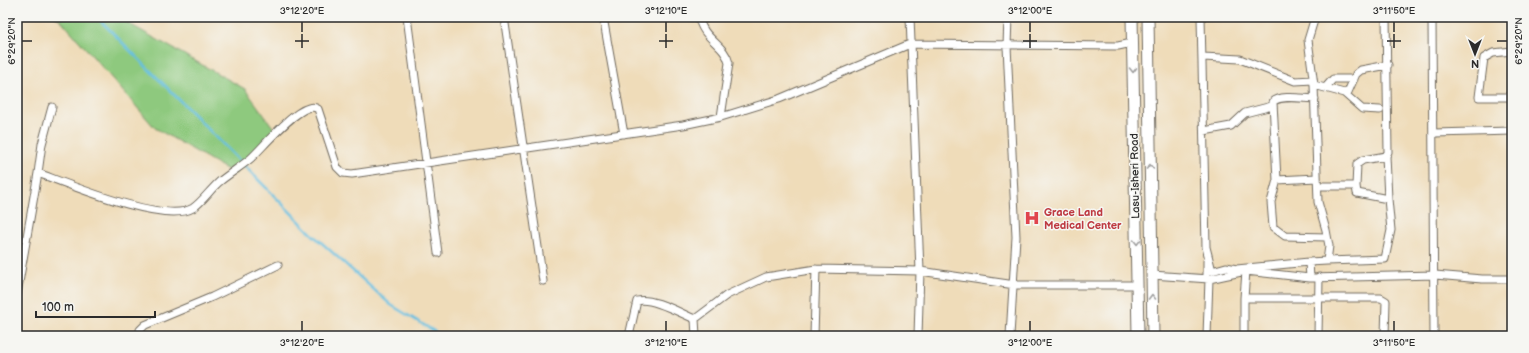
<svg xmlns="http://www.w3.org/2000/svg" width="1529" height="353" font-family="'Balsamiq Sans',sans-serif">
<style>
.green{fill:#8ec97e;stroke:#5c7a54}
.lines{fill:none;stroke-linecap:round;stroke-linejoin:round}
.stream{stroke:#63bfe1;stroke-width:2.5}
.minor-casing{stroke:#70695d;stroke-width:9}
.primary-casing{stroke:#70695d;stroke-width:13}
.minor{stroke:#fff;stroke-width:7}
.primary{stroke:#fff;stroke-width:11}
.oneway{stroke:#a0a0a0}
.ticks{fill:none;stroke:#2b2b2b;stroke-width:1.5}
.labels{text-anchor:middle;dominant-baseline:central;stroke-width:3;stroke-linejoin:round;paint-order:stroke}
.street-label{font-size:11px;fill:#2b2b2b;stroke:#f6f6f2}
.health-label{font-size:11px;font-weight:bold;fill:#be3a42;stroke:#f6f6f2;text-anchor:start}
.neatline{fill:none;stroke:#2b2b2b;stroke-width:1.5}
.ticks-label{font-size:10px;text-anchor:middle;fill:#2b2b2b}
</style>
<rect width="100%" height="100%" fill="#f6f6f2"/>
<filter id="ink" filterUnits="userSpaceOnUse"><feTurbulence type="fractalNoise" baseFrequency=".025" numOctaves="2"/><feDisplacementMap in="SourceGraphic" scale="8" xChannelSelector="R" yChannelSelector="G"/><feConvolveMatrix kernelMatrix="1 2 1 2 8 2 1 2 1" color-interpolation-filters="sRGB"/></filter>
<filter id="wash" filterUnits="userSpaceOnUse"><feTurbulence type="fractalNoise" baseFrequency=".012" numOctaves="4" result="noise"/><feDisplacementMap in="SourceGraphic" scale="16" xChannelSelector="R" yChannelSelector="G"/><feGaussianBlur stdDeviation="0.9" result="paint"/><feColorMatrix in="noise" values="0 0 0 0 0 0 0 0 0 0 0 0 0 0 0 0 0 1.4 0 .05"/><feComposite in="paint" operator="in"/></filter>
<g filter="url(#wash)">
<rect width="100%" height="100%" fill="#efdcb9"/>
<path class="green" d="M55,17H117L245,89L275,130L235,174L155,128L60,19Z"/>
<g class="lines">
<path class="stream" d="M97,17L313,235L391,305L442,336"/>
</g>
</g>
<g filter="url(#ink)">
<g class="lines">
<defs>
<path id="minor" d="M407,17L438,253
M504,17L543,281
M603,17L624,134
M699,17C702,39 725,44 729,63L721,117
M910,17L920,271L918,336
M1008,17L1007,46L1016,237L1010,336
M1201,17L1206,247L1212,271L1226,267L1237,269L1309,262
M1432,17L1434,336
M1512,51L1493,53L1484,58L1479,97H1512
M1203,57L1240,59L1295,81L1313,80
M1314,85L1344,93L1348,92L1356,74L1361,70L1388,65
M1325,88L1333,79H1354
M1344,93L1362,109L1380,110
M1315,99C1304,99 1281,94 1273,102L1277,180L1271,202L1273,227L1285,236L1327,237
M1204,131L1231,126L1245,113L1272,106
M1434,133L1512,131
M1386,156L1388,199
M38,173L42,144L52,107
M1277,180L1317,178
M1318,186H1356L1357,164L1363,160L1386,156L1388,152L1386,17
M1207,261V276L1209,279L1207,336
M1327,261L1385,259L1391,230L1388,199L1357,193L1356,186
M1152,275L1209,279L1246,271L1310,278L1435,275L1482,279H1512
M1310,278L1309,262L1327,261L1329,246L1326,230L1318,202L1314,85L1308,40L1315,17
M17,294L38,173C68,184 165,225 193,208C202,202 210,190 219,182C229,174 240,167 250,159C262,149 303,97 318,109L337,167L343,173L352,174L683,125L721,117L779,99L910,44L1118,46L1132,43
M1244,298H1381L1386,301L1385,336
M141,336L140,330L145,325L212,297L278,265
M629,336L637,301C652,297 680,313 695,319
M696,336L695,319L727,295L766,277L816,269L920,271L1015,285H1137
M814,336L816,269
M1244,336V298L1246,271
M1318,336L1319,277"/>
<path id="primary" d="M1132,17L1138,336
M1148,17L1153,336"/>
</defs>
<use href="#minor" class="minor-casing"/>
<use href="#primary" class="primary-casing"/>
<use href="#minor" class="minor"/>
<use href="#primary" class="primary"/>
</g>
<defs><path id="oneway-chevron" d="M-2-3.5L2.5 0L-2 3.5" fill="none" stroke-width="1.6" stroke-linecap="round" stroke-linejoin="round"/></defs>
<g class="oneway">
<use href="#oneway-chevron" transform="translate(1133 70) rotate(89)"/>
<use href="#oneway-chevron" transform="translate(1150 167) rotate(-91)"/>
<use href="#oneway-chevron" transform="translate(1137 242) rotate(89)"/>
<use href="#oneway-chevron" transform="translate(1152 297) rotate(-91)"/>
</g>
</g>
<path class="ticks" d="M302,22V32M666,22V32M1030,22V32M1394,22V32M302,34V48M666,34V48M1030,34V48M1394,34V48M22,41H32M295,41H309M659,41H673M1023,41H1037M1387,41H1401M1497,41H1507M302,321V331M666,321V331M1030,321V331M1394,321V331"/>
<defs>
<symbol id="hospital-bare" viewBox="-9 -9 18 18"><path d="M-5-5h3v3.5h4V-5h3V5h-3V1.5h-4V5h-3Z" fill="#e0444e" stroke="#f6f6f2" stroke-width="2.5" paint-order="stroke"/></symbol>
</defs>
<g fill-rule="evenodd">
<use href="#hospital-bare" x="1021" y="207" width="22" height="22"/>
</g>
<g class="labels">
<g class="street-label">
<text transform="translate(1135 176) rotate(-91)">Lasu-Isheri Road</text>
</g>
<g class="health-label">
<text x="1044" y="212">Grace Land<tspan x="1044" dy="13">Medical Center</tspan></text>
</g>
</g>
<rect width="1529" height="353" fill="none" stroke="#f6f6f2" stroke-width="44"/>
<g transform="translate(1475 54) rotate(180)" stroke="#f6f6f2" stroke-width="3" paint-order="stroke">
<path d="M0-3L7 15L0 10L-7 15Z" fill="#2b2b2b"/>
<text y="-6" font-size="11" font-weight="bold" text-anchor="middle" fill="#2b2b2b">N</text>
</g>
<path d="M36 311v6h119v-6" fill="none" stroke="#2b2b2b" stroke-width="2"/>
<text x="42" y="311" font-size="12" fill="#2b2b2b" stroke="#f6f6f2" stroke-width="3" paint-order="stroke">100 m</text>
<rect x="22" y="22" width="1485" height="309" class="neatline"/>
<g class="ticks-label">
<text x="302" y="14">3°12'20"E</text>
<text x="666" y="14">3°12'10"E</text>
<text x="1030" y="14">3°12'00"E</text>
<text x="1394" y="14">3°11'50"E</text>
<text transform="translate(1518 41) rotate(-90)" y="4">6°29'20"N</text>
<text transform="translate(11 41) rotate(-90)" y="4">6°29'20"N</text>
<text x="302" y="346">3°12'20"E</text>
<text x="666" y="346">3°12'10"E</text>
<text x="1030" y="346">3°12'00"E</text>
<text x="1394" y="346">3°11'50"E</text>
</g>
</svg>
